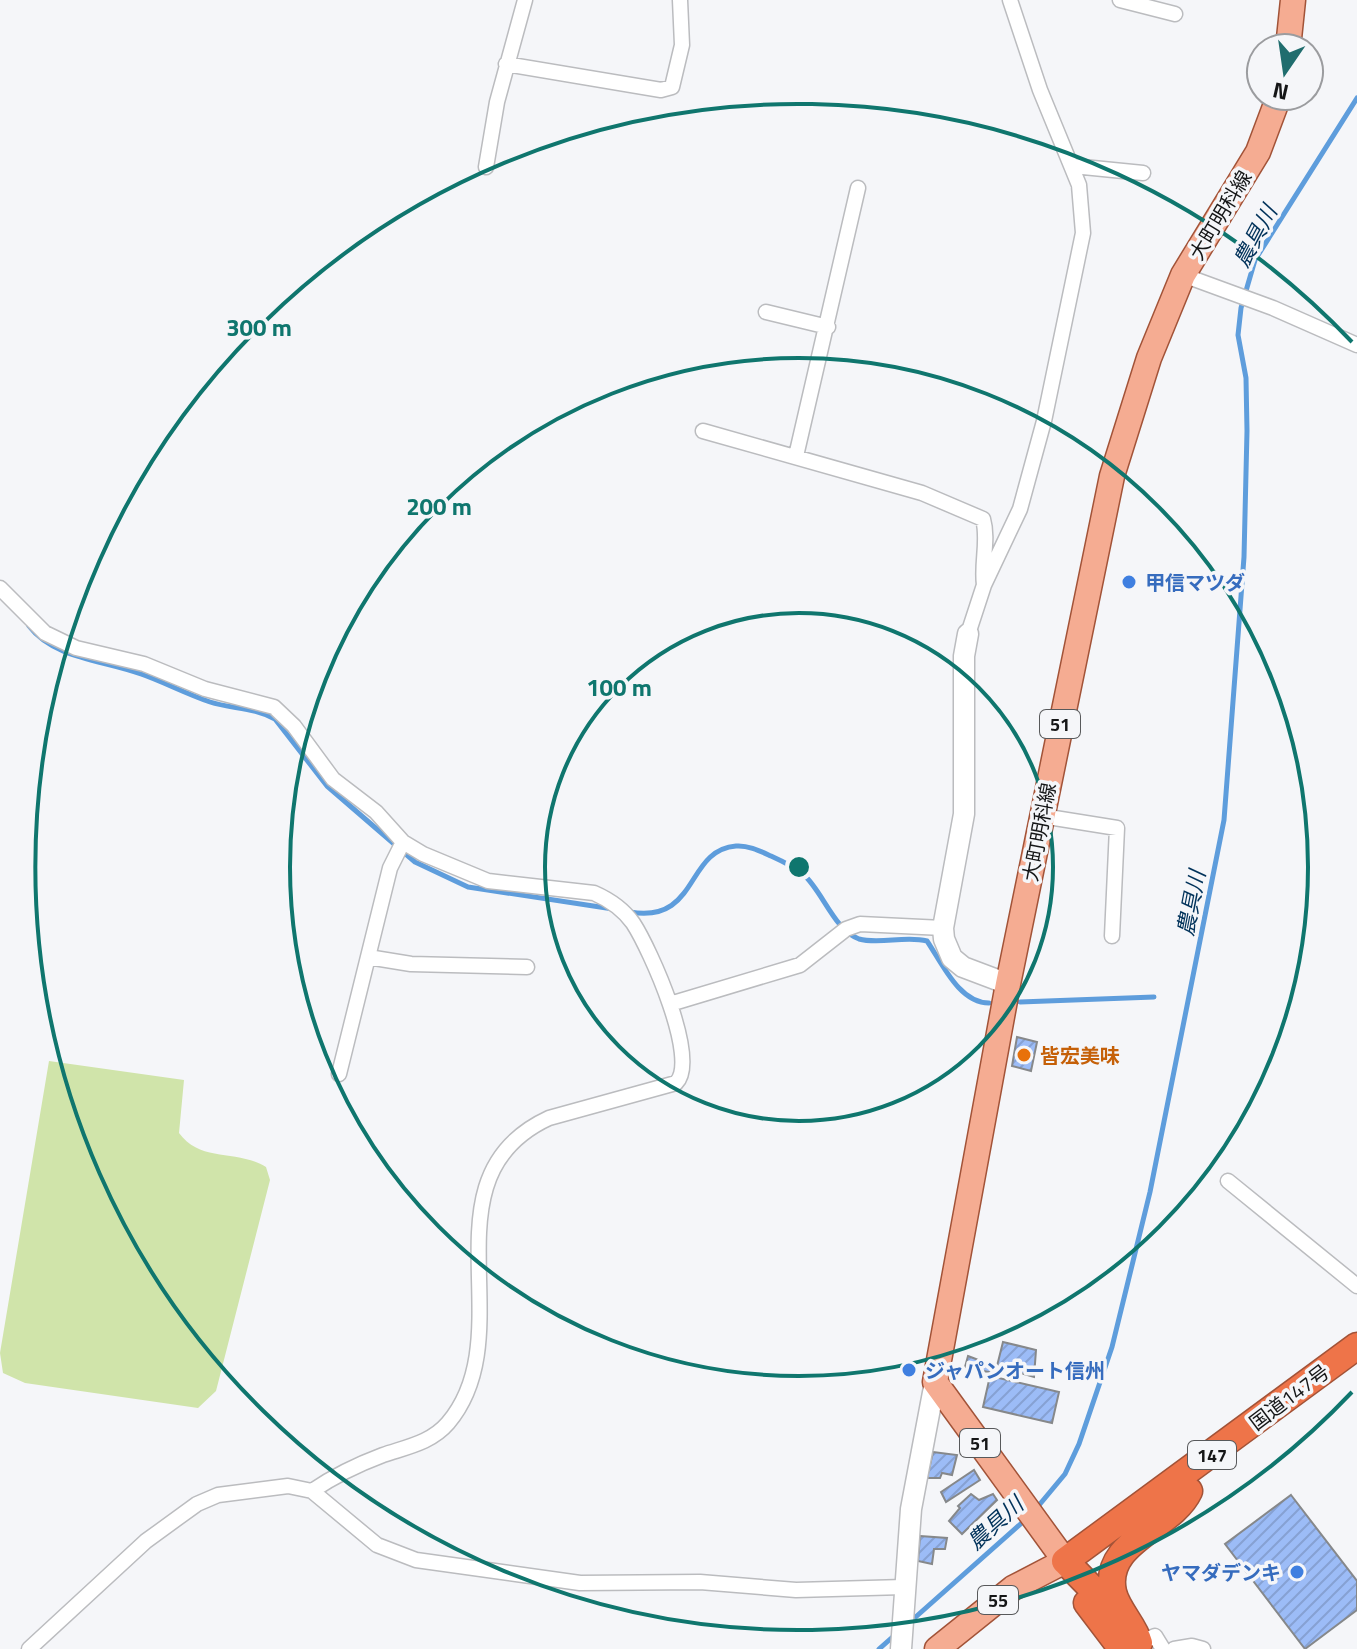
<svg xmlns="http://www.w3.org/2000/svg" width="1357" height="1649" font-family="'Titillium Web','Noto Sans JP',sans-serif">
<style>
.grass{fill:#d0e4aa}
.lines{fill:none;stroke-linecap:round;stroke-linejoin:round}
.stream{stroke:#5e9ddc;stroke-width:5}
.building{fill:url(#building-hatch);stroke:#86888a;stroke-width:2}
.street-casing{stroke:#bbbcbf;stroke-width:17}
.secondary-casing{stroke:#bbbcbf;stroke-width:23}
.primary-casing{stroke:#a25338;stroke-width:27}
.highway-casing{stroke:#a25338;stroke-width:29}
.street{stroke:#fff;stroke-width:14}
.secondary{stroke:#fff;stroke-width:20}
.primary{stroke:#f5ac92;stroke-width:24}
.highway{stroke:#ee7449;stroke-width:26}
.ring{fill:none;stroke:#0f766e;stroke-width:4}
.shop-dot{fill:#3f7fe0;stroke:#f5f6f9;stroke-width:3}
.food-dot{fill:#e8710a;stroke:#f5f6f9;stroke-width:3}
.labels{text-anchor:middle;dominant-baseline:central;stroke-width:7;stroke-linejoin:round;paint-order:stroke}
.shield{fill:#f5f6f9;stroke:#58595b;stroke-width:2}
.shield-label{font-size:18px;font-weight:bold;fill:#151617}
.street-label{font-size:20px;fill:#151617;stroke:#f5f6f9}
.shop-label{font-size:20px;font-weight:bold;fill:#366cbe;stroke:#f5f6f9;text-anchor:start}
.food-label{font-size:20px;font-weight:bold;fill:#c56008;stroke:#f5f6f9;text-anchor:start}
.water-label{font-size:22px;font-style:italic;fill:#01325a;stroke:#f5f6f9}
.centre{fill:#0f766e;stroke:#f5f6f9;stroke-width:4}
.ring-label{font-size:24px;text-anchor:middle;font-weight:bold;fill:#0f766e;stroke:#f5f6f9;stroke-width:7;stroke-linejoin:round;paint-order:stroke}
</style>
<defs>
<pattern id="building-hatch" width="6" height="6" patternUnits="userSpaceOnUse" patternTransform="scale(2)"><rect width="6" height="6" fill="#9cbcf7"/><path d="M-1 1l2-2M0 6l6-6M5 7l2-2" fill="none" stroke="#86a1d3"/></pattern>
</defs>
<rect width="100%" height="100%" fill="#f5f6f9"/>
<path class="grass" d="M49,1061L184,1080L179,1133C201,1163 237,1149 266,1167L270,1180L216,1391L198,1408L25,1383L3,1373L0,1353Z"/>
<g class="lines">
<path class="stream" d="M29,626C54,659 104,660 141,674C164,682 186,694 210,702C232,709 254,707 275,719L327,786L415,862L468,887L613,909
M630,912C699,924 685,850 736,846C748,845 760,851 771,856C782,861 793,866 803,874C822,890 834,930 859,939C880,945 905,935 927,941C942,963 959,1003 989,1003
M1020,1002L1154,997
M1035,1510L1065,1474L1079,1444L1112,1347L1150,1192L1224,820L1244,557L1247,431L1246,378L1238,335L1241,308L1255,260L1357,98
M910,1622L1025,1520
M879,1649L896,1634"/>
</g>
<path class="building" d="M1017,1037L1037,1042L1031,1071L1012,1066Z
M1003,1342L1036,1350L1034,1377L997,1366Z
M968,1356L994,1366L993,1373L965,1367Z
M990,1376L1059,1392L1052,1423L983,1407Z
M933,1452L957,1455L952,1475L942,1473L940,1478H927Z
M974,1470L980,1480L946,1502L941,1492Z
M971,1494L979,1500L993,1494L997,1500L962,1534L949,1521L960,1508L958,1506Z
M1291,1495L1357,1581V1610L1305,1649L1225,1544Z
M920,1536L947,1538L945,1549H934L932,1564L918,1561Z"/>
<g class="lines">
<defs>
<path id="street" d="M1120,0L1175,14
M506,64L661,90L672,87L682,45L680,0
M1073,166L1143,173
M486,167L497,102L525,0
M1183,275L1273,308L1357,345
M766,312L828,327
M703,431L922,493L983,519C989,540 981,562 984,585
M796,456L858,188
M0,588L45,633L76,648L144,664L205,689L274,707L294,726L333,779L376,812L403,842L423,854L488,881L594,893C610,900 623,909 633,923C650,949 700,1060 676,1083L549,1118C419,1178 525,1332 448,1423C431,1443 406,1447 383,1455C359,1464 334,1476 312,1491
M968,634L984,585L1020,509L1044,421L1083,233L1079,185L1040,90L1010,0
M1042,816L1117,828L1112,936
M368,957L411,964L527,967
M670,1004L800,965L846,929L860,924L943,928
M339,1074L390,868L403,842
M1228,1181L1357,1286
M1139,1643L1155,1636L1163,1649
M29,1649L146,1541L197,1504L218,1495L288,1486L312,1491L377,1545L416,1560L580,1583L700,1582L796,1590L904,1587
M1174,1649L1192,1646L1203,1649"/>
<path id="secondary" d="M968,634L964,656V814L943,928L944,939L952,958L963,967L1008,984
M901,1649L911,1509L935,1382"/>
<path id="primary" d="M1288,48L1293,0
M937,1649L1013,1588L1065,1561L935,1382L1008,984L1112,476L1149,358L1183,275L1258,152L1279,96"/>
<path id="highway" d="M1065,1561L1357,1346
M1065,1561L1118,1615
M1087,1603L1122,1649
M1139,1643C1134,1625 1117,1610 1113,1592C1102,1541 1172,1528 1189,1491"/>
</defs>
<use href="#street" class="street-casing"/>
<use href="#secondary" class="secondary-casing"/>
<use href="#primary" class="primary-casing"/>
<use href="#highway" class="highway-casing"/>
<use href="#street" class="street"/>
<use href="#secondary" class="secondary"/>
<use href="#primary" class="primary"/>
<use href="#highway" class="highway"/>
</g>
<g class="ring">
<circle cx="799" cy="867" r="254"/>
<circle cx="799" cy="867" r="509"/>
<path d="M1352 1392A763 763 0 1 1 1352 342"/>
</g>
<g class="shop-dot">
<circle cx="1129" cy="582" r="8"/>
<circle cx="909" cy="1370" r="8"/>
<circle cx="1297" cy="1572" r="8"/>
</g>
<circle class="food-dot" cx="1024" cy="1055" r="8"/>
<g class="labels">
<g class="shield">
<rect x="1040" y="710" width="40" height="28" rx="6"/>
<rect x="960" y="1429" width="40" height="28" rx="6"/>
<rect x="1188" y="1441" width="48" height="28" rx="6"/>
<rect x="978" y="1586" width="40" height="28" rx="6"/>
</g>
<g class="shield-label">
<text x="1060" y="724">51</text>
<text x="980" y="1443">51</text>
<text x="1212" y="1455">147</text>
<text x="998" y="1600">55</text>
</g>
<g class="street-label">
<text transform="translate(1220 215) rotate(-59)">大町明科線</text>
<text transform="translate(1039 832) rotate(-79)">大町明科線</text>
<text transform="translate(1289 1397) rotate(-37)">国道147号</text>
</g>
<g class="shop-label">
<text x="1145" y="582">甲信マツダ</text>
<text x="925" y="1370">ジャパンオート信州</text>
<text x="1281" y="1572" text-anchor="end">ヤマダデンキ</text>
</g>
<g class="food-label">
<text x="1040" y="1055">皆宏美味</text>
</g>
<g class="water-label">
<text transform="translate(1255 236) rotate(-62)">農具川</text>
<text transform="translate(1191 903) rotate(-79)">農具川</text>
<text transform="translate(995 1523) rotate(-42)">農具川</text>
</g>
</g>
<circle cx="799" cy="867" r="12" class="centre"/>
<g class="ring-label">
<text x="259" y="336">300 m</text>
<text x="439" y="515">200 m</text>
<text x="619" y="696">100 m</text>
</g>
<g transform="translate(1285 72) rotate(193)"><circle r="38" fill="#f5f6f9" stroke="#9b9c9f" stroke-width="2"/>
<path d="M0-6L14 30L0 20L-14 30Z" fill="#206d6e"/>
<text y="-12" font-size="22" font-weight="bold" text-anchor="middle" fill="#151617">N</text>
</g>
</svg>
